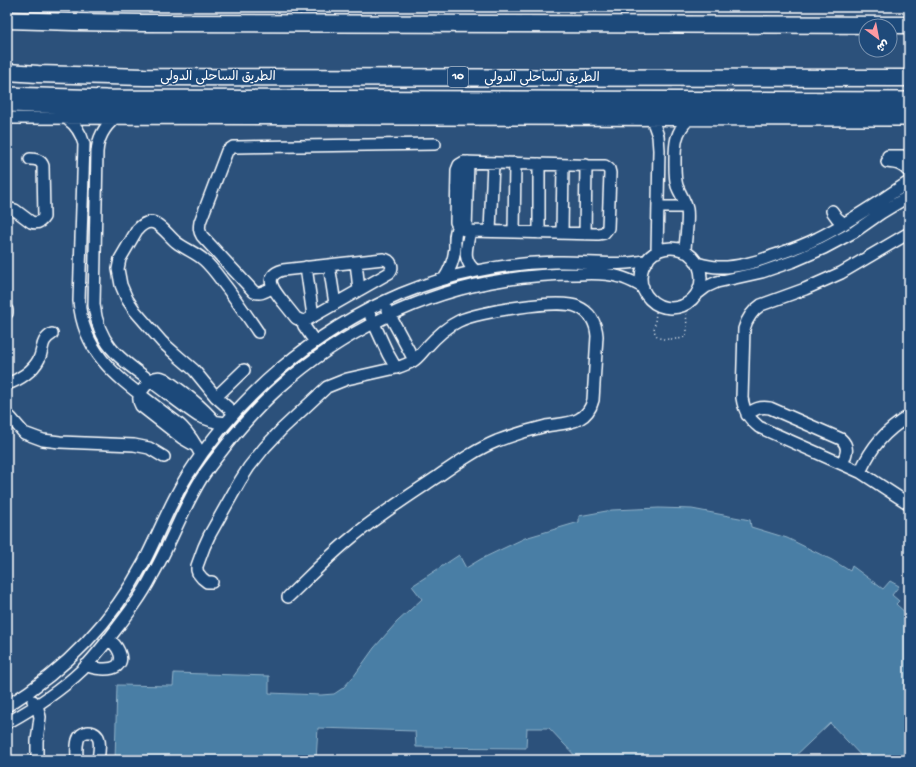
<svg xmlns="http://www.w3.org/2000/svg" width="916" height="767" font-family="'Gochi Hand','Playpen Sans Arabic',sans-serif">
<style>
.water{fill:#487ea5;stroke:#91b2c9}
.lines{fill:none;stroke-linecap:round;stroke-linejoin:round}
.minor-casing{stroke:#fff;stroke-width:14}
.major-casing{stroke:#fff;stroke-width:16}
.highway-casing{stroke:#fff;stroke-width:19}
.path{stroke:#fff;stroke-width:1.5;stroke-dasharray:1 3;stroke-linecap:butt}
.minor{stroke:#1f4a7a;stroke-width:11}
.major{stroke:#1f4a7a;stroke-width:13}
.highway{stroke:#1f4a7a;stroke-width:16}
.labels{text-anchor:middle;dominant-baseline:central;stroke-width:3;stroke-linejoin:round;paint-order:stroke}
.shield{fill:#1f4a7a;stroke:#bcc9d7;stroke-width:1}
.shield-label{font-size:12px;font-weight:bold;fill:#fff}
.street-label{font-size:13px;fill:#fff;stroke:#1f4a7a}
</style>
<rect width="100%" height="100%" fill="#2c517b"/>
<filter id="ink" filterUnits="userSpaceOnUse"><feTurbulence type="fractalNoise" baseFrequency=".025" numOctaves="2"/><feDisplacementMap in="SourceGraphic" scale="8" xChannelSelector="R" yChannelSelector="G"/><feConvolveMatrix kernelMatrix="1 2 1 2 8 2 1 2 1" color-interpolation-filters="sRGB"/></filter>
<g filter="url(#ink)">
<path class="water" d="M659,508L692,509L750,520L751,527L787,538L832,560L850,571L852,566L883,589L890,581L899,586L892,595L899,601L896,604L909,616V760H865L830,723L791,760H579L549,728H527L526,748L416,747L415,731L318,728L316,760H115L117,685L173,686L174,673L269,676V693L321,695L334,694L343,688L354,676L374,648L397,622L422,599L412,586L459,555L466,568L481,559L525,538L579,522V516L612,510Z"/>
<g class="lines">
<defs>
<path id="minor" d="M7,118L909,120
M115,118C104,127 98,138 97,152L94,305C99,347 122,360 153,383C168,394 183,406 198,416L212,421L226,423
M67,119C76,125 81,133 84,144L79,301C84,358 122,380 163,412C169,417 176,421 182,427C190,435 196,445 201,455
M652,119L658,136L659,150L657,252
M888,156H902L909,157
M464,162L605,166L609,169L610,173L608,228L604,233L598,234L470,231C463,230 459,229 456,222L457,170L459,165Z
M887,162C897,163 903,164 909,172
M539,164V233
M658,207H686
M7,208L15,210L31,222C37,224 41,222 44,217L43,166C41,160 36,159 30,159
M832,211L837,218L844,224
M466,230L468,162
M470,231C467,247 461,260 476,271
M490,231L493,163
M514,232L515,163
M562,233L563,165
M909,233L841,273L805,289L761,305C752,311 747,318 744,329L742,398C744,411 749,419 759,427L860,472L909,504
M585,234L586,165
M641 278a30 30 0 1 1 60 0a30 30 0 1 1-60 0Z
M685,252C685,239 689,221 687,209C685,200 680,194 677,186C675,179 675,172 675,165C675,146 674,133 689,119
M383,259C392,260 394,268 389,273L305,321L300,320L296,318C292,313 288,308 284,303C275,292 261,276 283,270Z
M356,262L359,290
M697,263C704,265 711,267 718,267C734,268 757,262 772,256C787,251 803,246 818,238C850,222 879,201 909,182
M329,265L335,304
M306,267L313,316
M444,279C450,270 454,259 455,248C455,240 454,233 458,226
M272,288C266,291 260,295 254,292L202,236C199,231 199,228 200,222L227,151L233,147H236L435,144
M697,294L706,287L717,282L762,272L794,261L824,248L854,232L881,213L909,196
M387,310L414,360
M7,313V310
M302,321L304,326L315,342
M7,384C19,380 33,371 39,359C44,348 40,341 52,334
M216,397L244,370
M234,413L216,397L194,370L180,358L162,342L135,311L127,299L121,285L118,269L120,259L137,230C154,211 163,231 176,242C185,249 196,253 204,260C213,268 220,279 228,289C238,303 248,317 258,332
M7,415L11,418L24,433L43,440L60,442L134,445L149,448L164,457
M747,415C754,409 760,406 770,408L841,439C850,447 846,455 842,464
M194,445L182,438L141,406C138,401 138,398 140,393C147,385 152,373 165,379C183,392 201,405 215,422
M860,472C872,446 885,431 909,416
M212,582H207L202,578L198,573L197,570V566L204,547L209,536L240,481L249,467L265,447L282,429L327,387L347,379L396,368
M288,597C308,578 328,557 350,539C377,516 407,497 437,477C456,464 475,450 497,441C513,435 529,430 546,426C557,424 570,424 579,419C587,415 591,408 593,400L597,336C596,323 590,312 578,307C560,298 477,312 459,321C446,327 435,338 426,348C422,352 418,358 413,361C408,364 402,366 396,368L388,354L371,317
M86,665C93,669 110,671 117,666C126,658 116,644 108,639
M33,701L38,709L40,717L37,741V760
M7,706C65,670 112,622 144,562C159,533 170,503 187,476C238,395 314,331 401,294C449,274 505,263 556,262C587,261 618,267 648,260
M7,723C34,708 60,691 82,670C94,658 104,645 114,632C128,614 142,596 152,576C170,545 182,510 201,479C210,465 221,452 231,439C246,421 262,403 280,387C340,333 423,292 503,280C528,276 553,274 578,274C592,273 606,273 620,277C628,279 635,283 643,287
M77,760C77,754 76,747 78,740C80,731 93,729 98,737C101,743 99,753 98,760"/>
<path id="major" d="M7,94L106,97L909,99
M7,105L71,107L909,110"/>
<path id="highway" d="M7,20L74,22L143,23L909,25
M7,72L38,74L144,77L909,78"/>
</defs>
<use href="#minor" class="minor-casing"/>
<use href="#major" class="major-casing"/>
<use href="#highway" class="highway-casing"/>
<path class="path" d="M657,304L654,330C657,341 664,339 673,339C676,339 681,339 684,337C686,336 686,334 687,331L686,304"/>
<use href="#minor" class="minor"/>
<use href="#major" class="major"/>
<use href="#highway" class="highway"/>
</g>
</g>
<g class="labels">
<rect class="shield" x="448" y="67" width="20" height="20" rx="3"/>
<g class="shield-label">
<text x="458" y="77">10</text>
</g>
<g class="street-label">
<text x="218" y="77">الطريق الساحلى الدولى</text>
<text x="542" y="78">الطريق الساحلى الدولى</text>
</g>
</g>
<rect width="916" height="767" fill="none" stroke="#1f4a7a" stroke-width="24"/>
<rect x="12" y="12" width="892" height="743" fill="none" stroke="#fff" stroke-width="1.5" filter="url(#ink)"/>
<g transform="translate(878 38) rotate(148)"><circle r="19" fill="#1f4a7a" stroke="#7992af"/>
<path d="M0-3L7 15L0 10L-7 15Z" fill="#ff9aa2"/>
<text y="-6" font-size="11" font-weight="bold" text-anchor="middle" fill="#ffffff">ش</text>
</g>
</svg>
